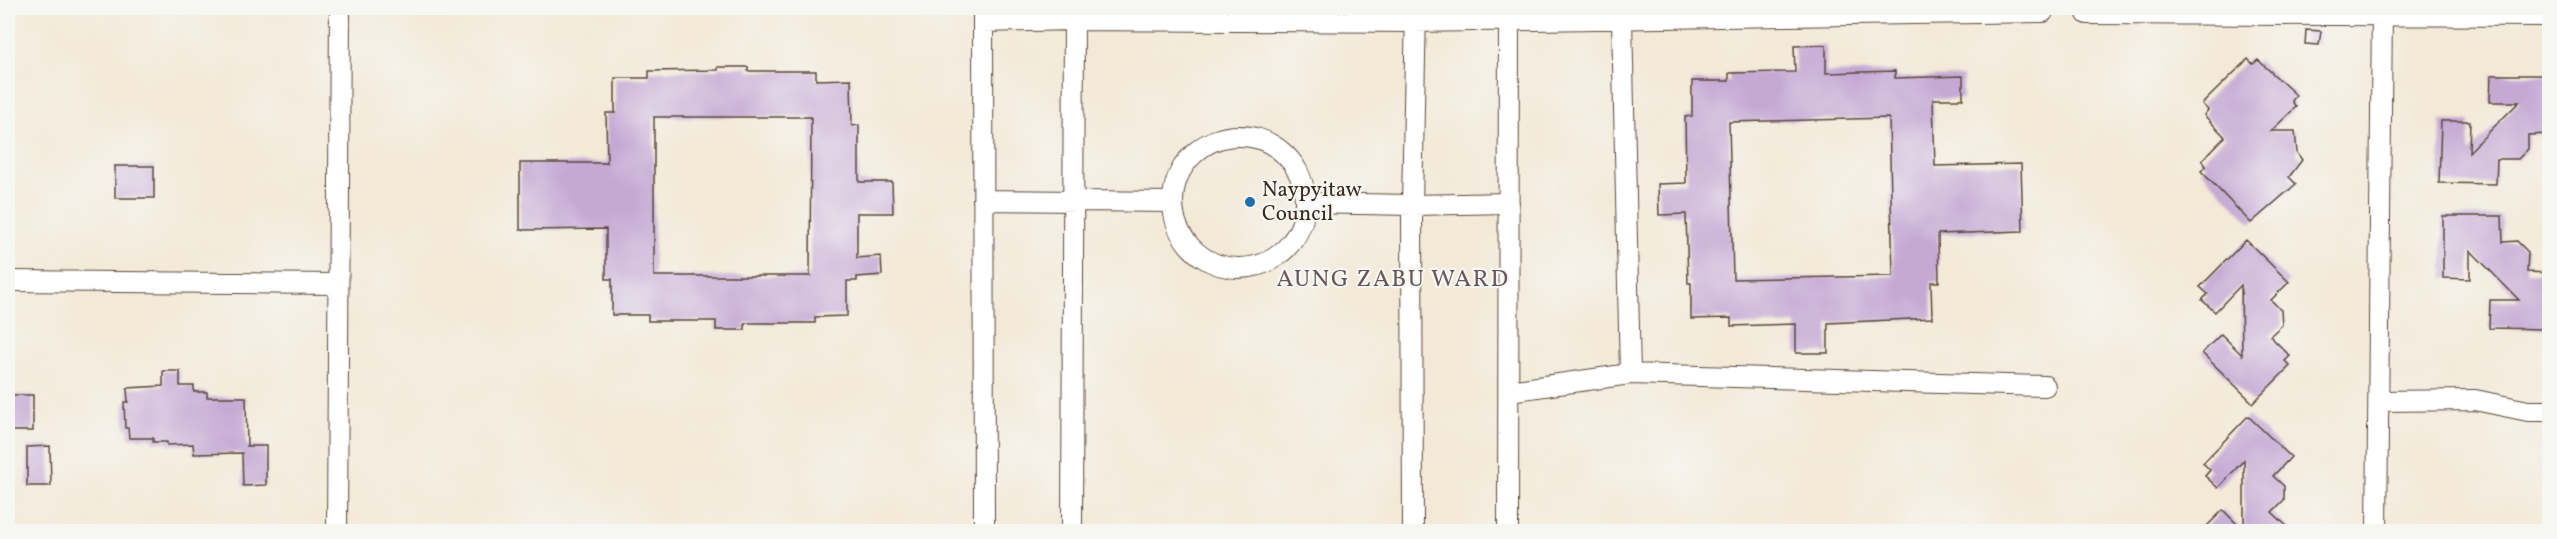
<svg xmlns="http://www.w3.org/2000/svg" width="2557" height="539" font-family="Vollkorn,serif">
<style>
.building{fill:#c5a9d4;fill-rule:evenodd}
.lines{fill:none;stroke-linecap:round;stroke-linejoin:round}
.minor-casing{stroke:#57473a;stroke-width:22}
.minor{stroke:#fff;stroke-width:20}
.poi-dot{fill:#1f6fb2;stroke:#f6f6f2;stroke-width:2}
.labels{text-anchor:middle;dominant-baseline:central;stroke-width:4.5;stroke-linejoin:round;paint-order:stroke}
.poi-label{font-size:21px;fill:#3b2a1e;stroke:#f6f6f2;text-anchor:start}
.quarter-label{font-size:24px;letter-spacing:1.5px;fill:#6b565e;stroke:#f6f6f2}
</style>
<rect width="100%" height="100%" fill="#f6f6f2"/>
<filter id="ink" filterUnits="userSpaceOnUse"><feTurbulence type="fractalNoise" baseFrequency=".0167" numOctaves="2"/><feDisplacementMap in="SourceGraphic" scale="12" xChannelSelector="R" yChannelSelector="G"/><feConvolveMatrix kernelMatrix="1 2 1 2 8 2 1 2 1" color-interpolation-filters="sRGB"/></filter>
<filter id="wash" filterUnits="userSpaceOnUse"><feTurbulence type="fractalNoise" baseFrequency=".008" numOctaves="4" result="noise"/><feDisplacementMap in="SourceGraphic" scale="24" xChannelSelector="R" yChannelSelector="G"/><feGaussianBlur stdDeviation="1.35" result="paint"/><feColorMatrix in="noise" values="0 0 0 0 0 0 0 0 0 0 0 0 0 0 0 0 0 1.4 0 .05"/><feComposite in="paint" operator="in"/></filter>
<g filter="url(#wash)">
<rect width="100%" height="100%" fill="#f3e9d7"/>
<g id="blocks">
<path class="building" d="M2306,30L2321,31L2319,45L2305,44Z
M1826,45V73L1895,71V78L1963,76V99H1933L1935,166L2021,164L2023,231L1938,234L1939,282H1931L1932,318L1828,323V353H1796V324L1731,326V318L1691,319V283H1688L1686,214L1659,215L1658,184L1686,183L1685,117L1692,116V81H1729V73L1795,72L1794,46ZM1889,118L1893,276L1733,279L1729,122Z
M2248,59L2253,64L2258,60L2296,95L2292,101L2296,107L2271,131H2295L2297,153L2302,160L2289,177L2296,184L2251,223L2201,171L2206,166L2202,160L2225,137L2204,115L2208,110L2202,104Z
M718,67H748V71H816V80L851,79L852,126L859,125V182H892L893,213H857V258L881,256L882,275L857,277V281H847V316L815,317V323H745V330H716V321H648V315H612V279H606V229L520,230V163H607L606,113H615V78H649V71L718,70ZM654,117H811L810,276H654Z
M2491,75H2550V134L2528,135V149L2518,159H2497L2496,184L2439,183L2441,121H2470L2469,152L2519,102H2490Z
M115,166H154V198H115Z
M2443,216H2502L2503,242L2517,241L2528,252L2527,272L2550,273V329L2489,328L2490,300H2519L2470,250V279L2443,278Z
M2246,240L2289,282L2271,300L2281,310L2282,325L2270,336L2290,356L2285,361L2290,366L2253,403L2202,353L2221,334L2242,355L2241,285L2215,312L2202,300L2208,294L2200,287Z
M163,371H180V386H194V392H207V397H246L247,446H266V485L243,486L242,453L194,454L193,444L167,445V442H153V438H129L128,428H125L124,402H128L127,388L163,386Z
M8,395H33V431H8Z
M2248,416L2291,457L2273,476L2284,486V500L2272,512L2292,531H2202L2223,510L2244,531V460L2218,488L2205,476L2210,470L2203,463Z
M50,446L51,486H27V447Z"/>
</g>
</g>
<g filter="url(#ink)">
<use href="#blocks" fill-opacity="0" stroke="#57473a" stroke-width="1.5"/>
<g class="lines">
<defs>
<path id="minor" d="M983,8L984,532
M2087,14L2550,16
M1622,19L1630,374
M983,22L1074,20L1414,22L2043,12
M1173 202a66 66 0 1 1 132 0a66 66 0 1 1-132 0Z
M983,200L1172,202
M1306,203L1412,205L1509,203
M8,281L337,284
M1509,391L1630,374L2045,386
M2379,401L2475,400L2528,411H2550
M337,532L340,8
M1072,532L1074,8
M1413,532L1412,205L1416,8
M1508,532L1509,8
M2377,532L2382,8"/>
</defs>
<use href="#minor" class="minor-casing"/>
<use href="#minor" class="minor"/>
</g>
</g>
<circle class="poi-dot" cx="1250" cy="202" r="6"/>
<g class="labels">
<g class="poi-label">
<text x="1262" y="190">Naypyitaw<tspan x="1262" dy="24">Council</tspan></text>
</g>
<g class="quarter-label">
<text x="1393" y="280">AUNG ZABU WARD</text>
</g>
</g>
<rect width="2557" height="539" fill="none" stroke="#f6f6f2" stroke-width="30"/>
</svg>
